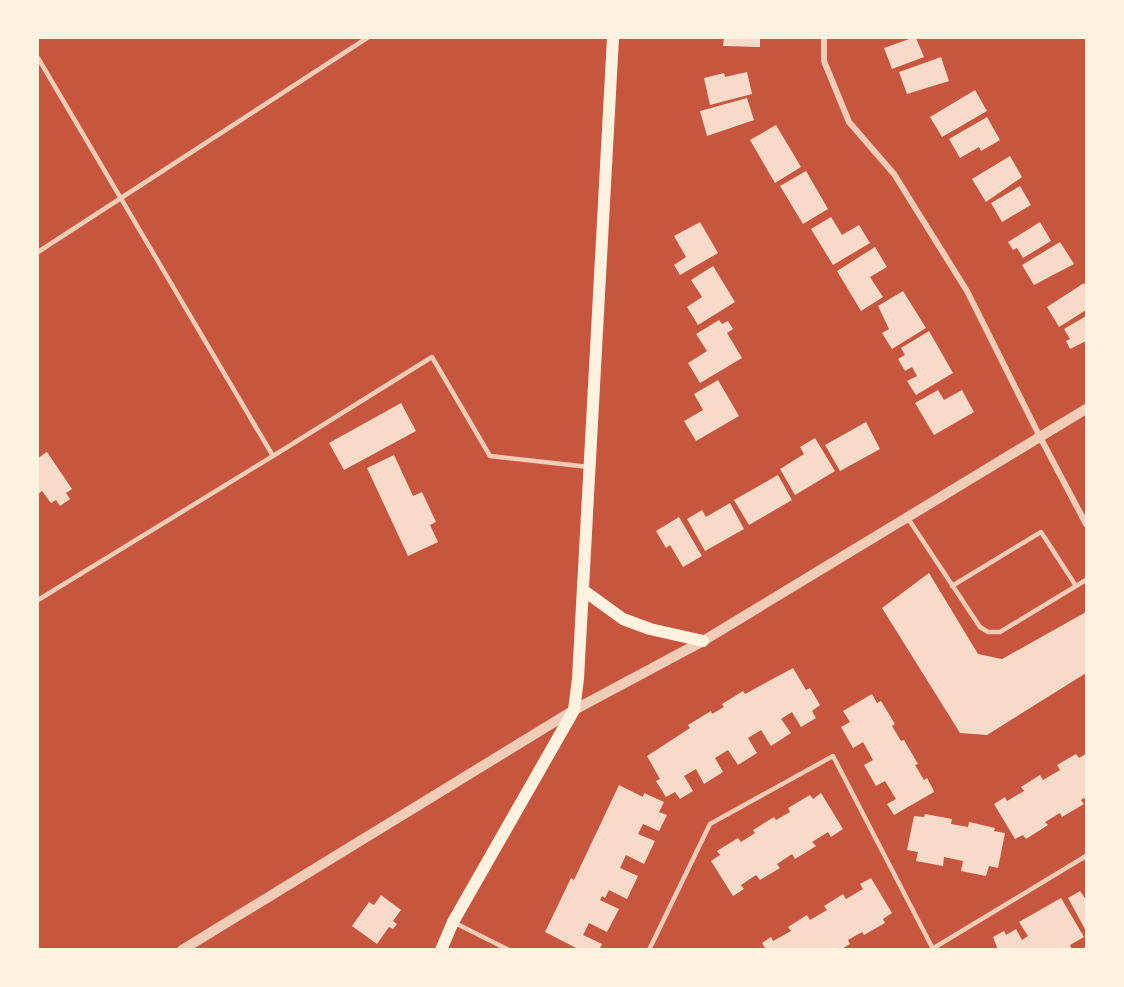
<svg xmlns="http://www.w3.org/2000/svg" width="1124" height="987" font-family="Merriweather,serif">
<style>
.building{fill:#f7dbc8}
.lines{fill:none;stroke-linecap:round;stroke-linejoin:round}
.service{stroke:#f1ccb7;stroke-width:4.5}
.minor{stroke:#f1ccb7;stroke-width:6}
.tertiary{stroke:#f1ccb7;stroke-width:10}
.secondary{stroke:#fff3e0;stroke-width:12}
</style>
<rect width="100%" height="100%" fill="#c8553d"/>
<path class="building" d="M724,38H760V47L723,46Z
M912,38H916L924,57L892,69L884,48Z
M941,57L949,81L907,94L899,72Z
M747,72L752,94L710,105L704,78L724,73L725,77Z
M975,90L987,111L942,137L930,117Z
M747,98L754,120L707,136L700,111Z
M987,117L1000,140L981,151L979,147L960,158L949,139Z
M776,125L801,167L775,183L750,140Z
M1010,156L1022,177L986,202L972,179Z
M806,171L828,209L803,224L780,186Z
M1020,186L1031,205L1002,222L991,203Z
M831,217L842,235L859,225L870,243L833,265L811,229Z
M700,222L718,253L680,275L674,265L686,257L674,236Z
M1040,222L1051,241L1023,258L1017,248L1013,250L1008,242Z
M1060,242L1074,264L1034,285L1022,265Z
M875,247L887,267L870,277L883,297L861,311L837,271Z
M713,266L735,302L698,325L687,307L702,297L691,280Z
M1084,283L1086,288V310L1059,327L1047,307Z
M903,291L926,328L892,349L882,333L889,329L878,306Z
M1086,316V341L1070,349L1066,341L1070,339L1064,329Z
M719,320L722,324L728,321L733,329L727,333L742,358L700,383L688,363L707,351L696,334Z
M929,331L953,373L916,395L907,381L917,376L912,367L905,371L898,359L905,355L901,348Z
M718,380L739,416L696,441L684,421L703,410L694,394Z
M938,390L944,400L962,390L974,412L934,435L915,403Z
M401,403L416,431L344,470L329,443Z
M866,422L880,449L840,471L825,445Z
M815,438L835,471L795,495L780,469L804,454L800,447Z
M47,452L72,489L66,493L70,499L60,506L56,500L51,503L42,491L38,494V458Z
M394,455L413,496L422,492L436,522L430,525L438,542L408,556L367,468Z
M778,475L792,500L749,525L734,500Z
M730,503L744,529L705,551L687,519L702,510L706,517Z
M679,517L702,556L683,567L670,545L666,548L656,531Z
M929,573L978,654L1002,659L1086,612V673L987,735L960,733L882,608Z
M793,668L806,690L810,688L820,705L812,711L816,718L801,727L792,712L781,719L791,733L771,746L761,730L748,738L757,753L738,765L728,750L715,758L723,772L704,784L696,769L684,776L693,791L680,799L675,792L666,797L656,781L660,779L647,756L690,728L688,725L711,711L712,714L724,707L722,704L743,691L745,694Z
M872,694L877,703L881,701L895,724L892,726L901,741L904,740L918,764L915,765L924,780L927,778L933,789L934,792L894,815L887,804L896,799L885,781L876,786L864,765L873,760L863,742L853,748L841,727L850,722L843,711Z
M1076,754L1079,758L1086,754V797L1081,800L1084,804L1062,817L1060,813L1045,822L1048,825L1026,839L1023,835L1015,839L994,804L1005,797L1007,801L1024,791L1021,787L1040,775L1043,780L1060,770L1057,765Z
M619,785L643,797L644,793L664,802L659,812L667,815L659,831L643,824L638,834L655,841L644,864L626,855L620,868L638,876L627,899L609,890L605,898L602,896L600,900L619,909L607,932L589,923L583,935L602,944L599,950H580L545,932L571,878L574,880Z
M821,793L843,829L831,837L828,832L812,842L816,846L795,859L792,854L777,864L780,868L760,880L756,875L741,885L744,889L733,896L711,861L720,855L717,851L738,838L741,842L755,833L753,830L774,817L776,820L790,812L788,808L810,795L813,799Z
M925,814L952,819L951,824L968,827L969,822L995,828L994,831L1005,833L998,868L989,866L986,876L961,871L963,861L944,857L943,866L916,861L918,852L907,850L914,816L924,817Z
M871,878L892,913L883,919L885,923L864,935L862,932L848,940L850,944L840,950H762L765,948L762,943L771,937L773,941L791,931L788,927L807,915L810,920L827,910L824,906L843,894L846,899L863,889L860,884Z
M1080,891L1086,900V931L1068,898Z
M381,895L401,910L393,921L397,924L393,929L389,927L377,944L352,926L369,902L374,905Z
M1061,898L1084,937L1070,945L1072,950H998L993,937L1004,931L1006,935L1016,929L1022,940L1028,936L1019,922Z"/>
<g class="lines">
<path class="service" d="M38,58L273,456
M38,252L367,38
M907,517L980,627L988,632H1000L1086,580
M952,586L1041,532L1076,586
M38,600L273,456L432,357L490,456L589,467
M455,923L509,950
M932,949L1086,856
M649,950L710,824L833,756L933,949"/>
<path class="minor" d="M824,38V61L849,122L894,174L967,291L1040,437L1086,524"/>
<path class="tertiary" d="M182,950L574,710L703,641L1086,409"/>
<path class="secondary" d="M583,590L623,619L650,629L703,641
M441,950L453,922L574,710L578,679L613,38"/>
</g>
<rect width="1124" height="987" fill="none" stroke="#fff3e0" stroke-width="78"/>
</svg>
